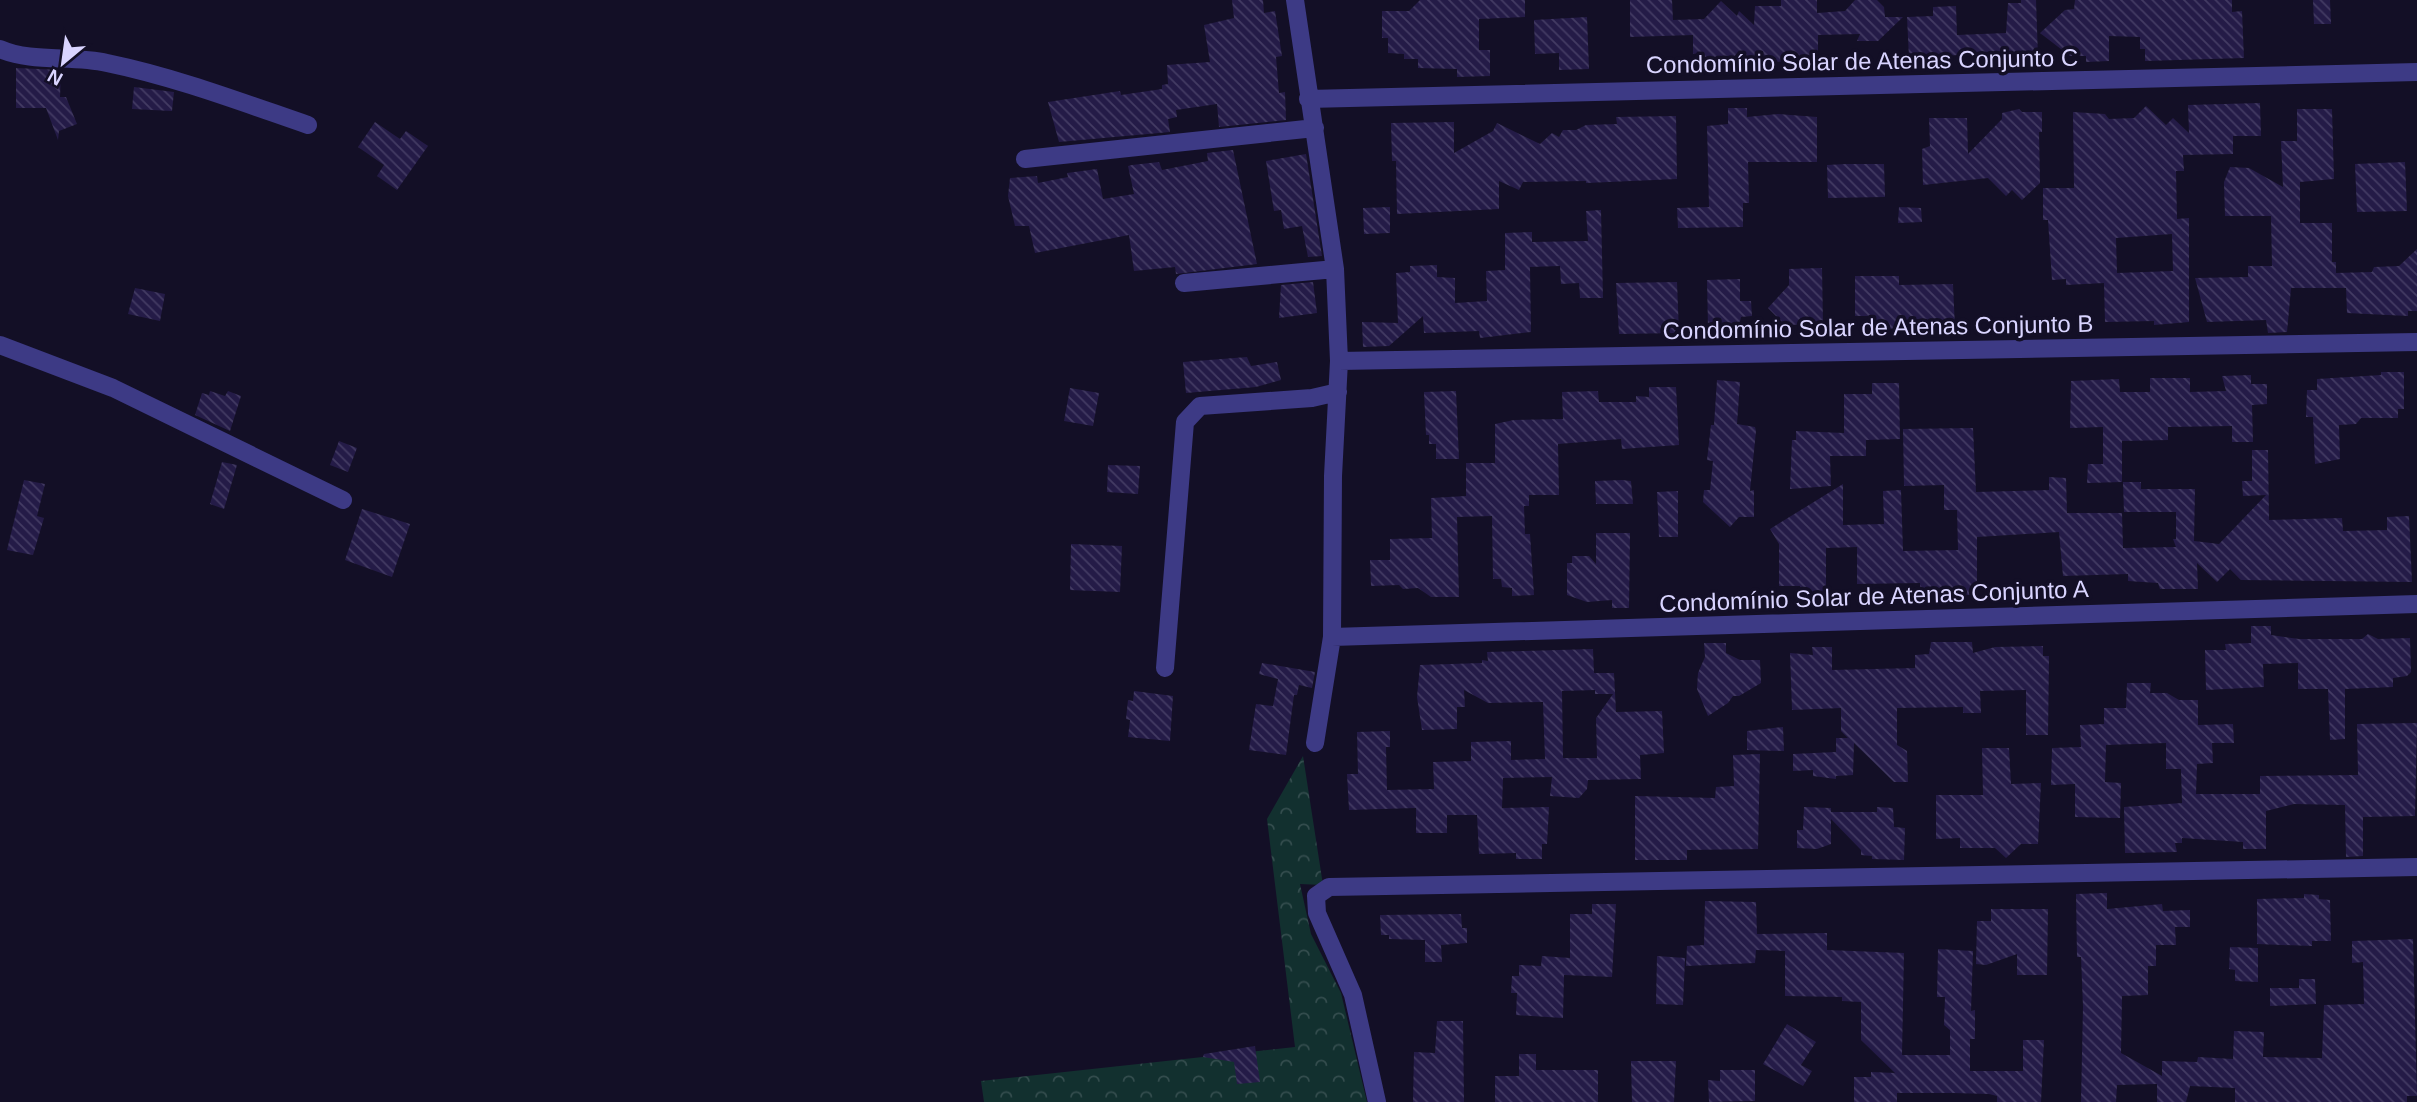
<svg xmlns="http://www.w3.org/2000/svg" width="2417" height="1102" font-family="Arial,sans-serif">
<style>
.park{fill:url(#park-crowns)}
.building{fill:url(#building-back-hatch);fill-rule:evenodd}
.lines{fill:none;stroke-linecap:round;stroke-linejoin:round}
.minor{stroke:#3d3a85;stroke-width:18}
.labels{text-anchor:middle;dominant-baseline:central;stroke-width:7;stroke-linejoin:round;paint-order:stroke}
.street-label{font-size:24px;fill:#d9d4ff;stroke:#130f26}
</style>
<defs>
<pattern id="park-crowns" width="20" height="18" patternUnits="userSpaceOnUse" patternTransform="scale(1.75)"><rect width="20" height="18" fill="#12302f"/><path d="M2 6a3 3 0 1 1 6 0M12 15a3 3 0 1 1 6 0" fill="none" stroke="#344d4e"/></pattern>
<pattern id="building-back-hatch" width="6" height="6" patternUnits="userSpaceOnUse" patternTransform="scale(1.75)"><rect width="6" height="6" fill="#241b47"/><path d="M-1 5l2 2M0 0l6 6M5-1l2 2" fill="none" stroke="#433b63"/></pattern>
</defs>
<rect width="100%" height="100%" fill="#130f26"/>
<path class="park" d="M1303,756L1323,885L1300,884L1311,934L1341,993L1367,1102H984L981,1081L1295,1047L1267,819Z"/>
<path class="building" d="M1232,0H1263L1264,13L1275,11L1282,56L1276,57L1279,93L1285,92L1286,120L1219,127L1217,104L1176,110L1177,117L1168,119L1170,132L1059,142L1048,102L1120,91L1121,95L1162,89V85L1168,84L1167,65L1210,62L1204,25L1234,18Z
M1420,0H1525V17L1479,19V50H1490V76L1457,77V69L1418,68V59H1404V54L1388,53V38H1382V11H1409Z
M1630,0H1672L1673,20L1704,19L1721,1L1737,16L1739,11L1754,25L1755,6H1781V0H1817V13L1845,11L1855,0H1877L1884,7L1885,17H1903L1878,41H1857L1860,34L1818,35V67H1800L1799,61L1711,64L1700,53L1693,54V35L1630,37Z
M2021,0H2036L2038,57L2008,58V52L1909,58L1907,17L1933,16V7L1956,6L1957,35L2006,33L2008,3H2021Z
M2075,0H2232V12L2242,11L2244,58L2145,61V49H2140V37L2109,36V61L2086,62V56H2070L2040,33L2065,10L2074,9Z
M2313,0H2330L2331,24H2314Z
M1587,17L1589,69L1559,70V53L1535,54L1534,20Z
M16,68L61,70L60,97H66L77,124L59,131L58,140L46,108H16Z
M134,87L174,92L172,111L132,109Z
M2260,103L2261,136H2233V154L2183,155L2184,171H2176L2177,219L2189,218V322L2154,325V321L2105,322L2104,283L2066,285V279L2052,280L2048,220H2043V188H2074L2073,112L2105,114L2109,119L2134,118L2146,106L2166,125L2173,118L2189,133L2188,105ZM2172,234L2173,271L2117,273L2116,238Z
M1728,108H1747V117L1778,114L1817,117V162H1748L1749,203H1743V227L1678,228L1677,208L1709,207L1707,126L1728,124Z
M2019,109L2022,112H2042V132H2039L2040,183L2022,200L2012,190L2006,196L1988,178L1923,185L1922,149L1930,146L1929,118H1967L1968,154L2002,119V113Z
M2297,109H2332L2334,179L2300,182V223H2332V262H2336V273L2372,272L2374,267L2399,266L2417,249V311H2408V316L2347,313L2346,288H2291L2287,332L2268,333L2266,320L2207,322L2195,278L2248,277V266H2272L2271,216H2225L2224,182L2230,167L2249,168L2283,187L2281,141H2297Z
M1676,116L1677,179L1586,183V181L1523,182L1519,190L1499,181V209L1397,214L1396,161H1392L1391,123L1454,122V153L1493,131L1497,123L1540,144L1552,133L1559,137L1563,130H1576L1586,125L1617,124L1616,117Z
M375,122L400,139L406,131L428,146L397,190L377,176L384,165L358,147Z
M1233,150L1257,264L1176,274L1175,267L1134,271L1129,235L1035,253L1029,226H1015L1008,196L1010,178L1037,176L1038,183L1068,177L1067,173L1097,169L1103,199L1134,194L1128,166L1132,165L1159,162L1162,170L1208,161L1207,153Z
M1306,154L1322,256L1308,257L1302,226L1284,229L1281,210L1274,211L1266,161Z
M2405,162L2407,211L2357,212L2355,164Z
M1846,164H1884L1885,197L1828,198L1827,165Z
M1390,207V233L1364,234L1363,208Z
M1899,207L1921,208L1922,222L1898,223Z
M1601,210L1603,298H1580L1579,283L1561,284L1560,266L1530,267L1531,332L1480,338L1479,331L1424,333L1423,316L1389,346L1363,347L1362,322L1398,323L1396,273L1410,272V266L1437,265V277L1455,278V303L1487,301L1486,271L1505,270V233L1532,232V242L1588,241L1586,211Z
M1822,268L1823,324L1785,325L1768,308L1789,285V269Z
M1855,276H1899V285L1953,284L1955,328L1872,329V316H1855Z
M1740,279V301H1751L1752,316L1741,317L1738,331L1708,328L1707,280Z
M1313,282L1317,313L1279,318L1281,285Z
M1677,282L1679,333L1619,334L1616,283Z
M135,288L165,294L160,321L128,314Z
M1247,357L1251,366L1277,362L1281,380L1256,387L1186,393L1183,362Z
M2381,372H2404V409H2398V418H2361L2356,424L2339,425L2340,459L2315,464L2313,417H2306L2307,390H2317V379L2381,375Z
M2251,375V384H2267V404L2252,405L2253,442H2232V426L2168,427V440L2122,441V482L2087,483L2088,464H2103V427L2070,428L2071,381L2119,379L2120,392H2150V378H2190V392L2226,391L2222,376Z
M1717,380L1740,382L1737,424L1755,427L1756,431L1750,491L1754,490V517H1739L1730,527L1703,502L1704,490H1710L1713,461L1707,460L1711,425H1714Z
M1872,383H1899L1900,439L1866,440V456H1830L1831,486L1790,489L1792,440H1796V431L1844,433V394H1872Z
M1649,387H1676L1679,445L1622,449L1621,439L1558,444L1559,495H1529V506H1524L1525,534H1530L1534,595L1512,596V588L1502,587L1501,579H1493L1492,516L1457,517L1459,597H1431L1418,588L1403,589L1399,585L1371,586L1370,560H1390V539L1432,538L1431,498L1466,496V463H1495V424L1514,420L1563,419L1562,392L1598,391L1599,402H1636V396L1649,397Z
M1070,388L1099,393L1093,426L1064,421Z
M210,391L225,396L228,391L241,396L230,431L195,415L202,393L209,395Z
M1456,391L1459,459H1436V444H1429V435H1426L1424,392Z
M1973,428L1976,492L2049,490V477L2066,478L2067,513H2122L2123,548L2176,547L2173,539H2176V512H2124L2123,482H2141V489H2195L2194,541L2219,544L2266,495L2243,496L2242,481H2252V450H2268L2269,520L2342,518L2343,531L2387,530V517L2409,516L2412,582L2241,580L2230,569L2217,582L2197,563L2198,589H2160L2158,583L2128,581V574L2063,576L2059,532L1977,537V595H1950V592H1939V590H1920V583L1857,584V547L1826,548V599H1805V589H1800V586H1779V544L1770,529L1843,484V525L1884,524L1883,491L1901,490L1903,551L1958,550L1957,510H1944V485L1904,486L1903,429Z
M339,441L357,448L348,472L330,465Z
M222,462L237,465L224,509L210,504Z
M1108,465L1140,466L1138,494L1107,492Z
M24,480L45,484L37,516L44,518L33,555L7,550Z
M1622,480L1631,481L1633,504H1596L1595,481Z
M1678,491V537H1659L1657,492Z
M362,509L410,524L392,577L345,560Z
M1596,533H1630L1629,608H1612V600L1587,602L1567,595V563H1572V556H1589L1596,564Z
M1071,544L1122,546L1120,592L1070,590Z
M2251,626H2271V635L2299,639H2362L2368,634L2378,639L2410,638L2411,672L2407,676L2393,678V687L2345,689V739L2330,740L2328,689H2298V663L2263,664L2264,687L2206,690L2205,650H2226L2225,644L2251,643Z
M1931,642H1972L1973,653L1995,647L2043,646V656H2049L2048,735H2026V690L1980,691L1981,713H1963V707L1897,708V745L1907,751L1908,782H1894L1854,743L1853,775L1836,776V779L1813,776V770L1793,771V754L1836,752V738H1848L1841,731V708L1792,710L1790,653L1813,655L1812,647H1832V670L1915,668V655L1929,654Z
M1704,643H1726V653L1740,660H1760L1761,683L1739,696H1733L1728,703L1708,716L1697,689L1698,673L1705,657Z
M1593,649L1594,673H1614L1616,712L1662,711L1664,753L1640,755L1641,779L1588,780L1587,789L1579,798L1550,796L1552,777L1503,778L1502,808L1549,807L1547,844H1542V859H1516V853L1479,854L1477,815H1447V833H1416V808L1349,810L1347,774H1358L1357,732L1390,731V747H1386L1387,790L1434,789L1433,762L1471,761V742L1511,741V760L1545,759L1543,702L1488,703L1464,690L1465,707H1457V729L1422,730L1417,697L1420,665L1482,663V660L1488,661L1487,652ZM1595,690V694H1613L1596,718L1597,758H1563L1562,691Z
M1262,663L1315,672L1312,688L1299,685L1297,695H1294L1286,755L1249,750L1256,704L1273,706L1278,679L1259,674Z
M2127,683H2151L2150,693H2167L2179,700H2198V725L2233,724L2234,743H2212L2213,763L2197,764L2196,794H2260V776L2358,775L2357,724L2417,723L2415,816L2363,817V856L2346,857L2345,805L2294,804L2266,811V849H2243V842L2182,838V843H2175L2177,852L2125,853L2124,807L2182,803L2181,769H2166V743L2106,745L2105,782L2121,783L2120,818L2075,817V784L2051,785L2052,748L2081,747L2080,725L2104,724V708H2126Z
M1134,691L1173,696L1170,741L1128,737L1130,720L1126,719L1128,700L1133,701Z
M1783,727L1784,751L1747,750V731Z
M1982,748H2009L2011,784L2041,783L2038,844H2021L2006,858L1995,848H1960V838L1936,839V795H1983Z
M1760,754L1758,849L1687,850V860H1635V796L1715,798L1716,787L1734,786L1733,755Z
M1804,807L1831,808V812H1877V807L1893,808L1894,827L1905,828L1904,860L1872,859V856L1861,855V850L1831,819V844L1817,849L1797,848V830H1803Z
M2107,893V909L2162,904L2163,911L2190,910V927H2175L2176,945H2156V966H2148V995L2122,996L2121,1053L2162,1076V1061L2197,1062L2198,1057L2233,1059L2234,1031L2264,1032L2263,1057L2322,1058L2324,1005L2364,1004L2363,962L2352,963V941L2413,939L2417,1096H2407V1102H2235V1088L2190,1086L2186,1102H2157V1084L2117,1085L2116,1102H2081L2083,1007L2081,957H2077L2076,894Z
M2304,894L2319,895V899L2330,900L2331,941H2312V946L2257,944V899L2304,898Z
M1705,901L1756,902L1757,934L1827,933V950L1904,953L1902,1055H1950V1030L1944,1025L1945,997H1937L1938,949L1973,951L1971,1011L1975,1010V1039H1970V1071H2023V1040H2044L2041,1102H1997V1096L1989,1094L1953,1093H1897V1102H1854V1077H1871V1072L1895,1073L1861,1040V1002L1842,1001V997L1785,996V951L1756,950L1755,963L1686,966L1687,946L1704,945Z
M1592,904H1616L1612,977L1564,975L1563,1018L1516,1015L1517,993H1511L1512,976H1519V965L1541,966L1542,956L1570,958V914H1592Z
M1991,909H2048L2047,975H2017V954L1986,965L1976,964L1977,921H1991Z
M1461,914L1462,928H1467V943L1441,945L1442,962H1425V940L1389,939V935H1381L1380,915Z
M2230,947L2258,948V982L2235,981V970L2229,969Z
M1657,956L1685,958L1683,1005L1656,1004Z
M2299,979H2315L2316,1004L2270,1006V988H2299Z
M1437,1021H1463L1464,1102H1413L1414,1052L1435,1053Z
M1787,1024L1816,1042L1801,1065L1812,1071L1803,1086L1763,1064Z
M1255,1046L1260,1082L1237,1084L1234,1062L1203,1057L1204,1054Z
M1519,1054H1536V1070H1598V1102H1495V1076H1519Z
M1631,1061H1676L1674,1102H1632Z
M1720,1070H1755V1101L1709,1102L1708,1080L1720,1081Z"/>
<g class="lines">
<path class="minor" d="M1295,0L1335,269L1339,361L1333,476L1332,637L1315,743
M0,49C32,63 72,55 107,63C175,77 241,102 308,125
M1308,99L2417,72
M1025,159L1315,128
M1184,283L1335,269
M0,345L113,388L343,500
M1339,361L2417,342
M1332,637L2417,604
M1165,668L1185,422L1200,406L1312,398L1338,392
M1377,1102L1353,995L1317,913L1316,896L1329,887L2417,867"/>
</g>
<g class="labels">
<g class="street-label">
<text transform="translate(1862 61) rotate(-1)">Condomínio Solar de Atenas Conjunto C</text>
<text transform="translate(1878 327) rotate(-1)">Condomínio Solar de Atenas Conjunto B</text>
<text transform="translate(1874 596) rotate(-2)">Condomínio Solar de Atenas Conjunto A</text>
</g>
</g>
<g transform="translate(63 63) rotate(209)" stroke="#130f26" stroke-width="5" paint-order="stroke">
<path d="M0-5L12 26L0 18L-12 26Z" fill="#d9d4ff"/>
<text y="-10" font-size="19" font-weight="bold" text-anchor="middle" fill="#d9d4ff">N</text>
</g>
</svg>
